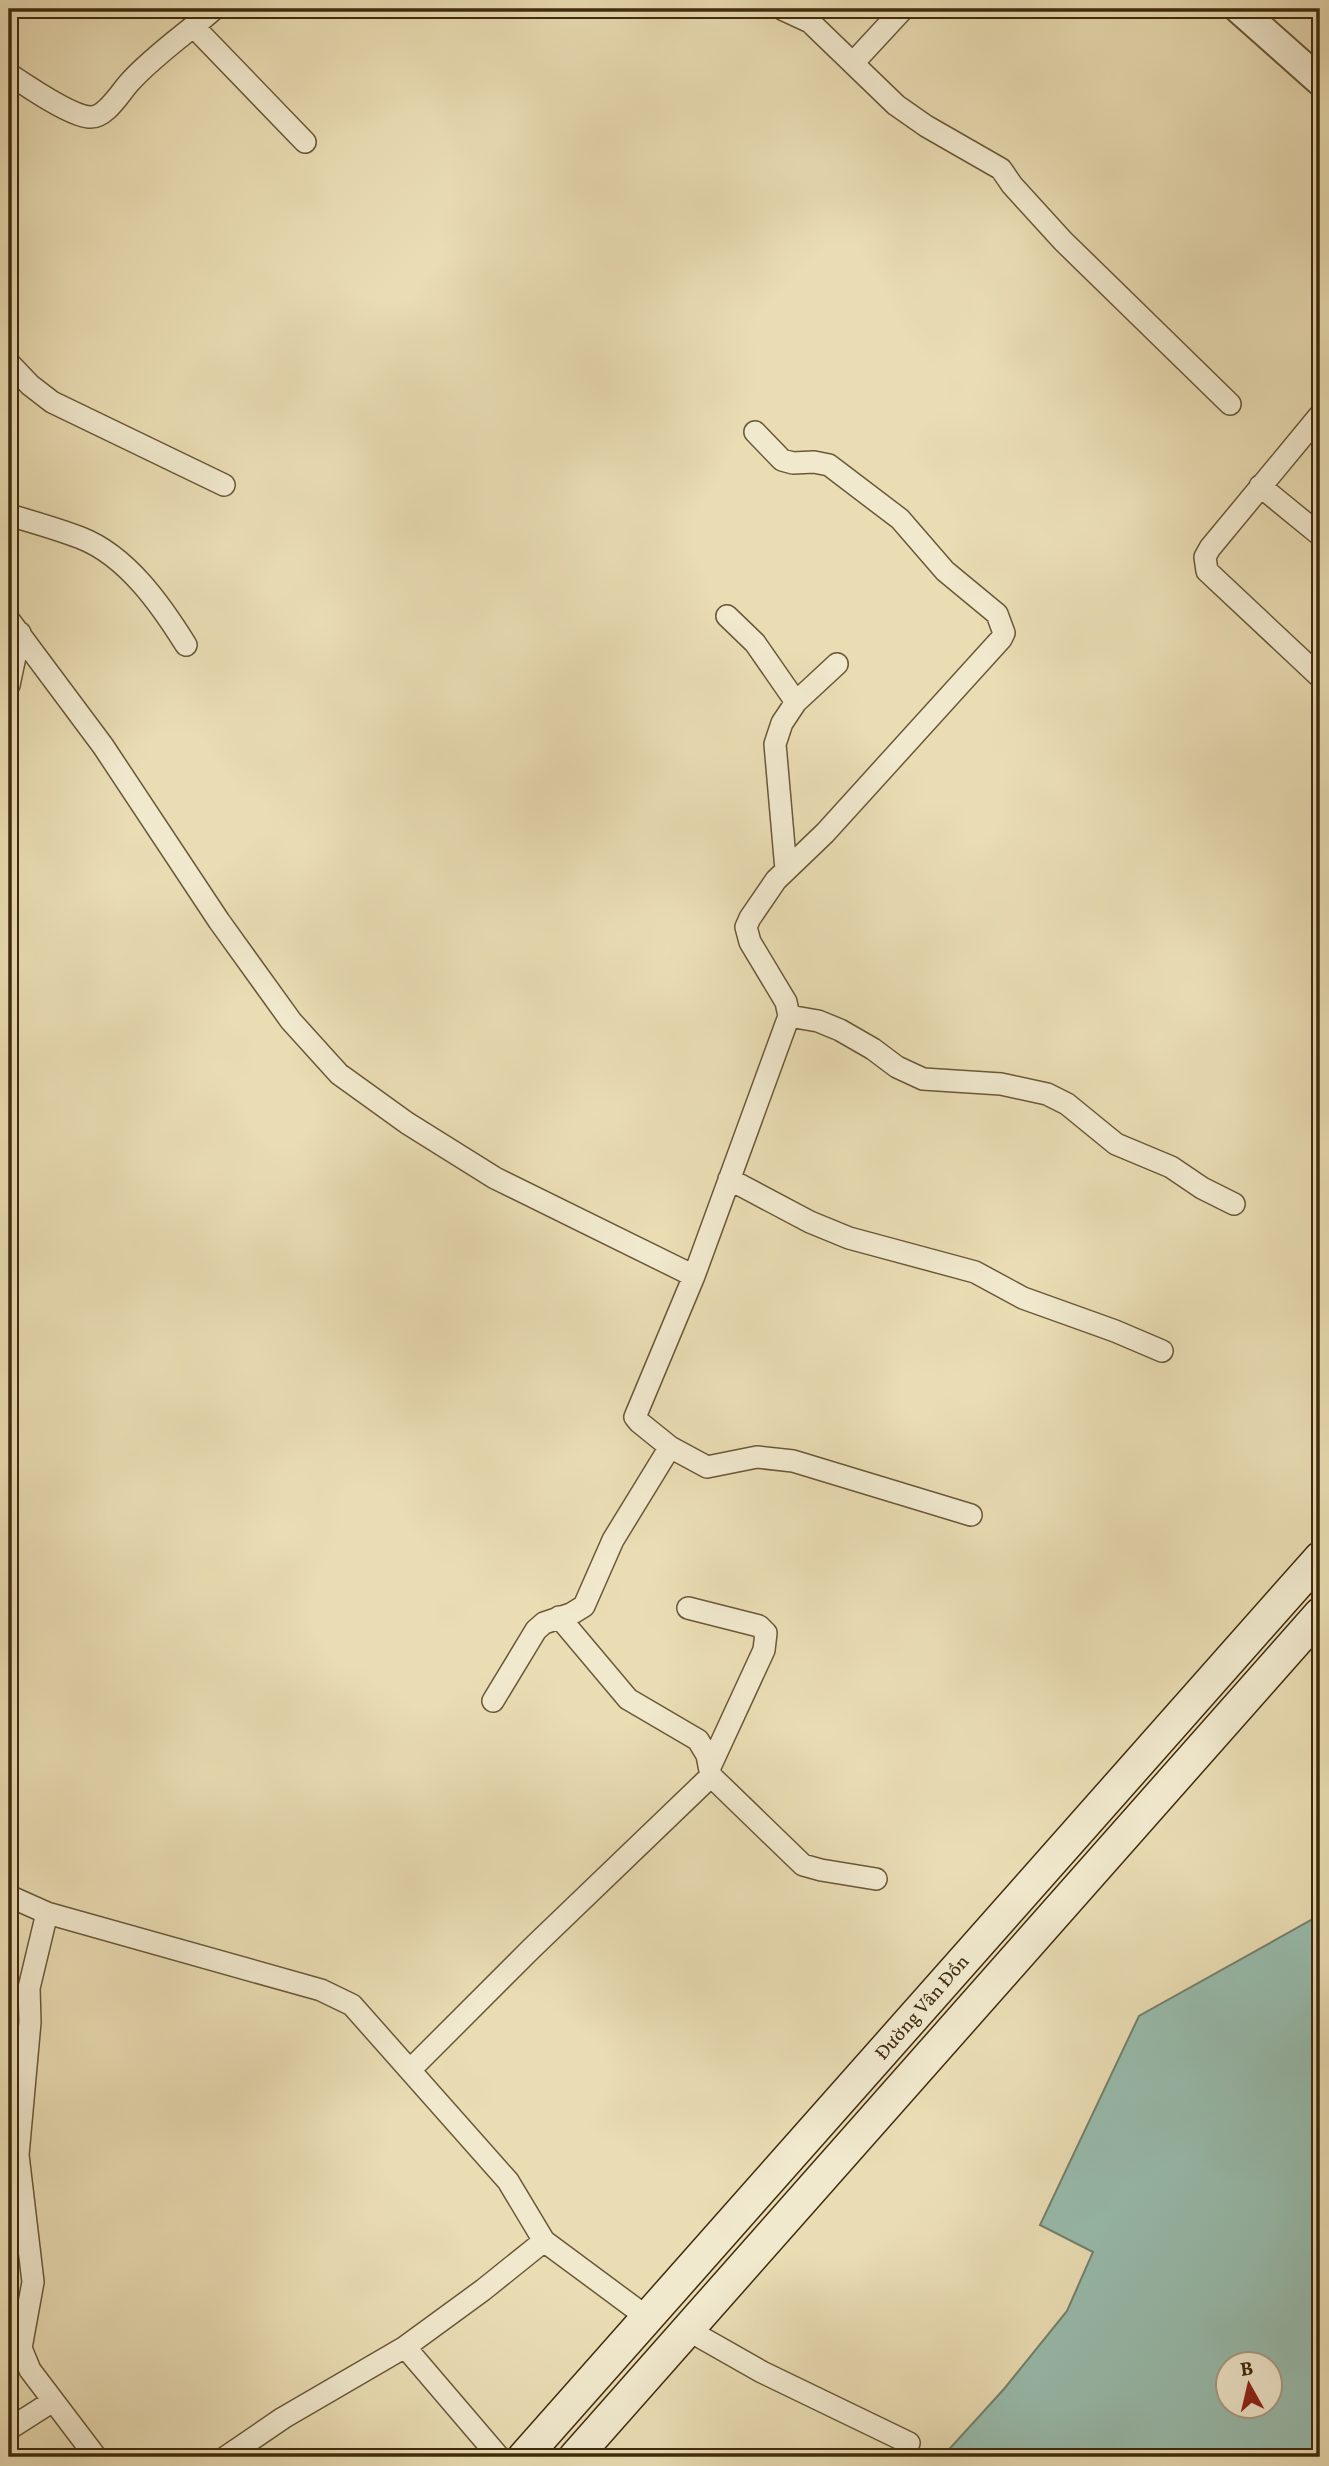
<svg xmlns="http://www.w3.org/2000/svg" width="1329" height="2466" font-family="Vollkorn,serif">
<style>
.water{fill:#98bcad;stroke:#74826d;stroke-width:2;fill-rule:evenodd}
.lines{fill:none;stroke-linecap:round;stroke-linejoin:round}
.minor-casing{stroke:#6a5837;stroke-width:24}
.tertiary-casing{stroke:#6a5837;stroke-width:32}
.secondary-casing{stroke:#3f2b0d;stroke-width:35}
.minor{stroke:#f1e9ce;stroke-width:21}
.tertiary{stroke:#f1e9ce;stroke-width:28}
.secondary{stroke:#f1e9ce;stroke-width:32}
.labels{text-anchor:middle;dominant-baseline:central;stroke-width:6;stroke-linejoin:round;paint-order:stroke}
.street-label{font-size:19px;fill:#3f2b0d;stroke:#f1e9ce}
</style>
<rect width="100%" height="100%" fill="#eaddb4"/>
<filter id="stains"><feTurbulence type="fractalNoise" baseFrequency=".00286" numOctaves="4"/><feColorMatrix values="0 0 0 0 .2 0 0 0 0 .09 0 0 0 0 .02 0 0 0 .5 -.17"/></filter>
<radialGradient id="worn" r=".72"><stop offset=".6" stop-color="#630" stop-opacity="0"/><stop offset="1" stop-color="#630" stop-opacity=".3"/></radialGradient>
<path class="water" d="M1320,1915V2457H942L1004,2389L1067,2311L1093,2252L1040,2225L1139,2016ZM1228,2364H1270V2406H1228Z"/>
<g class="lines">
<defs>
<path id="minor" d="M782,9L810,22L896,105L926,126L1001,169L1012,185L1063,241L1230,404
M194,27L305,142
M853,63L903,9
M9,74C27,86 69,115 89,117C105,119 120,93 129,83C154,55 186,34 214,9
M9,363L30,385L52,402L224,485
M1320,415L1210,548L1205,557L1207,571L1320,677
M755,432L782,460L793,463L814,462L829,465L900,519L945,571L997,614L1004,633L1001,639L825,833L776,880L750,918L746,927L750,942L786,1002L789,1016L694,1276L635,1417L639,1422L670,1447L707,1467L757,1457L793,1461L971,1515
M1260,486L1320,535
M9,515C33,522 58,529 81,538C127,556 161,605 186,645
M727,616L755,643L796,702
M9,620L103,746L219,921L291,1021L339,1074L407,1123L495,1178L694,1276
M9,685L20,633
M786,870L775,744L782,723L796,702L837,664
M789,1016L818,1021L840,1030L873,1049L897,1067L923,1079L1001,1084L1047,1094L1067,1104L1116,1144L1171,1167L1202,1188L1234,1204
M729,1179L810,1222L849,1238L975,1272L1023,1298L1115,1331L1162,1351
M688,1608L759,1626L766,1633L764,1650L710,1767
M559,1617L628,1699L698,1740L707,1755L711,1776L803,1865L821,1870L876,1879
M493,1701L536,1630L544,1623L571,1614L584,1606L613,1540L670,1447
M9,1896L47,1913L321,1990L352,2005L508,2181L544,2241L648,2318
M47,1913L29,1988L30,2022L18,2155L33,2282L21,2348L30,2370L96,2457
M410,2070L531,1949L711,1776
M688,2330L762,2372L909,2443
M405,2347L499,2457
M9,2429L53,2401
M226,2457L283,2418L405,2347L483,2290L544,2241"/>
<path id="tertiary" d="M1239,9L1320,81"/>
<path id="secondary" d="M524,2457L1320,1558
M575,2457L1320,1614"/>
</defs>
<use href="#minor" class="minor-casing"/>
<use href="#tertiary" class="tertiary-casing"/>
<use href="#secondary" class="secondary-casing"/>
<use href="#minor" class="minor"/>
<use href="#tertiary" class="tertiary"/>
<use href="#secondary" class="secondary"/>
</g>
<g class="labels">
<g class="street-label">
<text transform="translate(923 2008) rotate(-49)">Đường Vân Đồn</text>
</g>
</g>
<rect width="1329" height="2466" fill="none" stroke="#eaddb4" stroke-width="35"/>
<rect x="10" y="10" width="1308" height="2445" fill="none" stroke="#3f2b0d" stroke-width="3.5"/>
<rect x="18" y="18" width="1294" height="2431" fill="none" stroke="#3f2b0d" stroke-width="2"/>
<g transform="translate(1249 2385) rotate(352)"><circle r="33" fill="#f1e9ce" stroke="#aa9d81" stroke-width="2"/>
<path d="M0-5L12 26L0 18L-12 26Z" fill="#8f2418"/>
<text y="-10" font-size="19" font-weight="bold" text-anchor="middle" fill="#3f2b0d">B</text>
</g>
<rect width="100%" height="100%" filter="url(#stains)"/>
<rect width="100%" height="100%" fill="url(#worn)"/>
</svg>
